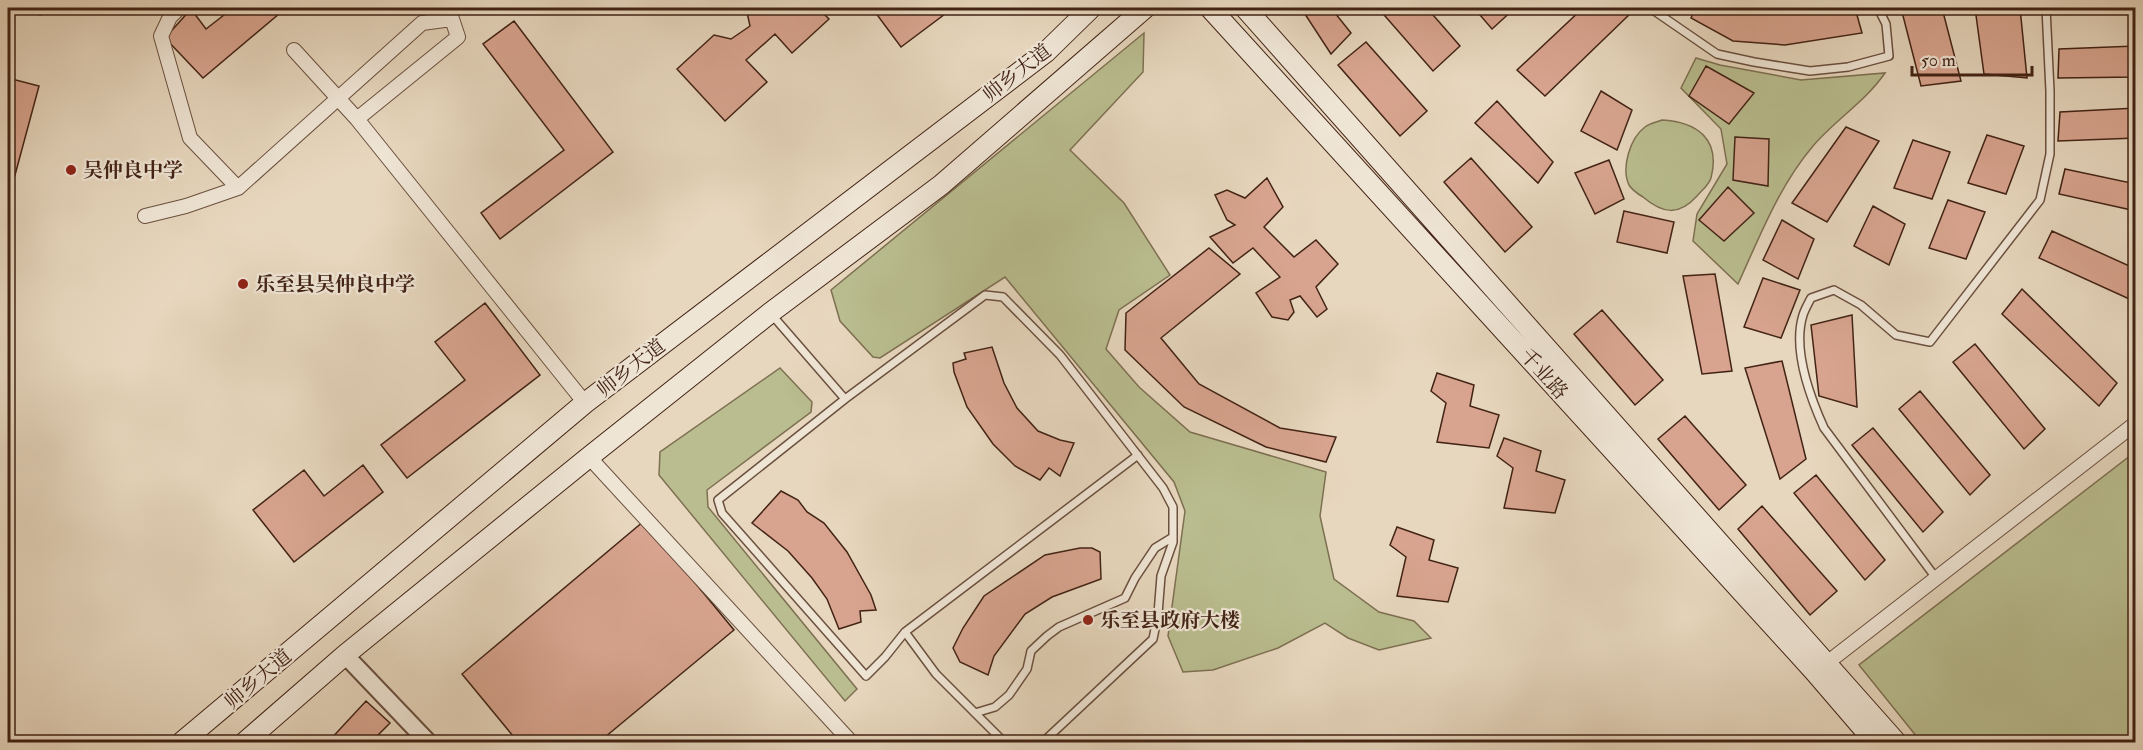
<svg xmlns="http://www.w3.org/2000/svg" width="2143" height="750" font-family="'IM FELL Double Pica','Noto Serif SC',serif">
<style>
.green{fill:#b9bd8f;stroke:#7e7052;stroke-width:1.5}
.building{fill:#d8a48f;stroke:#422315;stroke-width:1.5}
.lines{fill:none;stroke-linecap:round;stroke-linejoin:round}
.service-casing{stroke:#6b503f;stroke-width:10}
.minor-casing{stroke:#6b503f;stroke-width:16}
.tertiary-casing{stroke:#6b503f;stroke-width:20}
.secondary-casing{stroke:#422315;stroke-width:22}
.service{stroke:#efe5d5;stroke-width:7}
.minor{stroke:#efe5d5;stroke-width:14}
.tertiary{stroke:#efe5d5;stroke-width:16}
.secondary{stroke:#efe5d5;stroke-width:20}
.poi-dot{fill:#8f2418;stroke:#efe5d5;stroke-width:2}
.labels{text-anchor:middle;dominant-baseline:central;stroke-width:4.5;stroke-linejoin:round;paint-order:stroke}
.street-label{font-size:20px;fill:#422315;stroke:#efe5d5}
.poi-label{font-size:20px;font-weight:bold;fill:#422315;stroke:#efe5d5;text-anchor:start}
</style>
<rect width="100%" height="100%" fill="#e7d7be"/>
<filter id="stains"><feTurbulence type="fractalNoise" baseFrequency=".00333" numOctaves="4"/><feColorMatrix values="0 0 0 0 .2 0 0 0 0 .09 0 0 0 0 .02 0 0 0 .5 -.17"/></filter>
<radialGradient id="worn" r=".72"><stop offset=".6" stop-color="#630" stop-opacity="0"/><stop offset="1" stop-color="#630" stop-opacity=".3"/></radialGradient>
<path class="green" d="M1144,33L1143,72L1070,150L1124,203L1170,275L1119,310L1106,349L1139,387L1190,432L1326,472L1320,516L1334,579L1379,612L1414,621L1431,638L1379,650L1348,638L1325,623L1278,648L1213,670L1183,672L1168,636L1185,511L1174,482L1005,277L880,358L873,357L840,321L831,290Z
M1696,58L1720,65L1801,80L1885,73C1865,102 1835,120 1813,146C1779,186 1760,236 1738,284L1693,241L1697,214L1727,164L1721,129L1681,88Z
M1662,120C1697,122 1721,139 1711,178C1709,185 1702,190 1697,196C1679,216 1663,214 1643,197C1638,194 1632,190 1629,185C1621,168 1630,138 1645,127C1650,123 1657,122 1662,120Z
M780,368L812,402L811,412L707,490L708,507L857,689L845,701L659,475L660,452Z
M2135,452V742H1921L1859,665Z"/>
<path class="building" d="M8,8H13L15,12L8,15Z
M36,8H56L40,15Z
M233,8H286L203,78L165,38L191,9L206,29Z
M746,8H818L829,19L792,53L775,34L746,60L767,82L725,121L677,69L714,35L731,39L750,26Z
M872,8H953L901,47Z
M1301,8H1331L1351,33L1331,54Z
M1378,8H1427L1460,46L1433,71Z
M1474,8H1515L1492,29Z
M1583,8H1630L1633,11L1545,96L1517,70Z
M1696,8H1855L1862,33L1785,45L1733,41L1691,18Z
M1901,8H1942L1961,81L1921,86Z
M1975,8H2020L2027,78L1984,74Z
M514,21L613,152L500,239L481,213L564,150L483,44Z
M1366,42L1427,111L1400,136L1338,65Z
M2136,46V77L2058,78L2059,49Z
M1706,66L1754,93L1729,124L1689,96Z
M8,78L39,86L8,201Z
M1601,91L1632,110L1617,150L1581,131Z
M1497,101L1553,162L1538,183L1475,123Z
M2136,108V138L2058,141L2060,112Z
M1846,127L1879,141L1827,222L1792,203Z
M1987,135L2024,146L2006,194L1968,183Z
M1735,137L1769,139L1768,186L1733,180Z
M1913,140L1950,152L1932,199L1894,188Z
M1471,158L1532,227L1505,252L1444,182Z
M1609,160L1624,199L1595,214L1575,173Z
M2065,169L2136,184V211L2059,194Z
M1267,178L1283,207L1264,227L1294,257L1316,240L1338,264L1316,287L1327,309L1317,317L1300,296L1290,300L1294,312L1288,320L1272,317L1256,293L1280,277L1253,248L1233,263L1210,237L1235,225L1227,220L1215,195L1227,190L1245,198Z
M1728,187L1754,213L1724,241L1699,220Z
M1948,200L1985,212L1966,259L1929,248Z
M1873,206L1905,224L1889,265L1854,246Z
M1624,211L1674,222L1667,253L1617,242Z
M1782,220L1814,239L1798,279L1763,260Z
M2052,231L2136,269V302L2039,258Z
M1209,248L1240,274L1161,338L1199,384L1280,428L1336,437L1326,462L1266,447L1184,407L1125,350L1126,313Z
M1715,274L1732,371L1702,374L1683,276Z
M1763,278L1800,290L1781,338L1744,327Z
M2022,289L2117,383L2099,406L2002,314Z
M485,303L540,375L407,478L381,445L465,380L435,342Z
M1602,310L1663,380L1635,405L1574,334Z
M1852,315L1857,407L1819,396L1811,325Z
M1975,344L2045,429L2024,449L1953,362Z
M992,347L1004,383L1017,408L1038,431L1060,440L1074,443L1060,476L1049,468L1040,480L1015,466L993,444L967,407L954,372L953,363L966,359L964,353Z
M1782,361L1806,459L1780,479L1745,368Z
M1437,373L1474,385L1470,406L1499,415L1489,448L1437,442L1446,403L1431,391Z
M1920,391L1990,475L1970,495L1899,409Z
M1685,416L1746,485L1719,510L1658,439Z
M1873,428L1943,512L1923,532L1852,445Z
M1504,438L1541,451L1536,471L1565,480L1555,513L1504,508L1513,468L1497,456Z
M363,465L383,492L294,562L253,510L304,470L324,496Z
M1816,475L1885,560L1865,580L1794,493Z
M781,491L798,500L807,512L824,523L847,552L871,595L876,610L860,611L861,622L839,629L827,599L812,578L788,551L752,523Z
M1762,506L1837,591L1810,615L1738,529Z
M644,521L734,630L599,742H518L462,674Z
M1397,527L1434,540L1429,560L1458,568L1448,602L1397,596L1406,557L1390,545Z
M1080,548H1092L1100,552L1101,579L1052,597L1025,614L994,656L988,675L960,662L953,648L963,628L984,596L1045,555Z
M366,701L390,723L371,742H328Z"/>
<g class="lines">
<defs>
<path id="service" d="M1650,8L1717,54L1754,62L1810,71L1848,67L1889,56L1886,24L1878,8
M772,315L845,399
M1936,578L1824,428C1810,397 1792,350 1803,315C1805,309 1808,304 1811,298L1834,290L1861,305L1896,335L1930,342L2040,200L2050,154V91L2046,8
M905,632L1138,455
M975,713L995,707L1009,695L1027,669L1031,651L1047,636L1059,627L1125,598L1135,578L1155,548L1173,537
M1004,742L936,674L905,632L885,657L866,676L722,513L718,500L845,399L985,295L1003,297L1060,355L1163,488L1173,507V542L1161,576L1158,614L1153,639L1043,742"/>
<path id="minor" d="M179,8L170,17L161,36L190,138L238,188
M294,50L357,119L585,403
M145,216L186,206L238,188L422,23L452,19L458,37L357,119
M589,457L851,742
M1827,663L2136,423"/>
<path id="tertiary" d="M345,655L428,742"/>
<path id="secondary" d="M1210,8L1814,671L1875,742
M1245,8L1896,742
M182,742L585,403L1046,52L1091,8
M245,742L345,655L589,457L770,313L941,185L1145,8"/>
</defs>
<use href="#service" class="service-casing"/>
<use href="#minor" class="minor-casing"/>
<use href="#tertiary" class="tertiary-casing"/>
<use href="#secondary" class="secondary-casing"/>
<use href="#service" class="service"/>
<use href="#minor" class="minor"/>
<use href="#tertiary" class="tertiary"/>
<use href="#secondary" class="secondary"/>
</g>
<g class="poi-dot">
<circle cx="71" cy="170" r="6"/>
<circle cx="243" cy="284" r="6"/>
<circle cx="1088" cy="620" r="6"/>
</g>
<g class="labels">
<g class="street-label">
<text transform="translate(1017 73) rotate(-38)">帅乡大道</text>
<text transform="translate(631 368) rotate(-38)">帅乡大道</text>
<text transform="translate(1544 374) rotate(48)">千业路</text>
<text transform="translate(258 679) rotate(-40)">帅乡大道</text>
</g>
<g class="poi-label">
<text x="83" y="170">吴仲良中学</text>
<text x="255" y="284">乐至县吴仲良中学</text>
<text x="1100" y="620">乐至县政府大楼</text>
</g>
</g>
<rect width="2143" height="750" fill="none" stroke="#e7d7be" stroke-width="30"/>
<rect x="9" y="9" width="2125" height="732" fill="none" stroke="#422315" stroke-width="3"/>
<rect x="15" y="15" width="2113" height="720" fill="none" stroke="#422315" stroke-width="1.5"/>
<path d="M1912 66v9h120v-9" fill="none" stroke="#422315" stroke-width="3"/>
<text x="1921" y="66" font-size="18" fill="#422315" stroke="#efe5d5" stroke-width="4.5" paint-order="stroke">50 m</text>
<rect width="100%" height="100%" filter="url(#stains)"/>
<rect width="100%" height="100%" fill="url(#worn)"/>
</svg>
